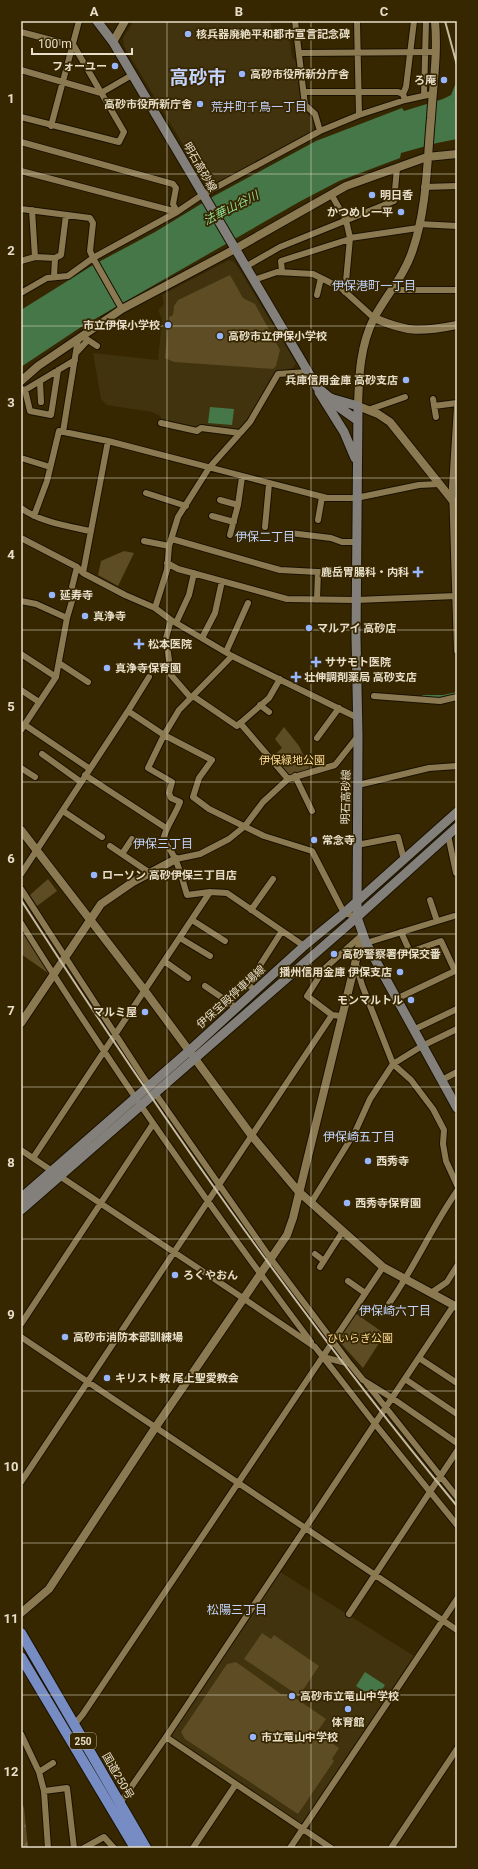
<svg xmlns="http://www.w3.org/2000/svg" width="478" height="1869" font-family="Roboto,'Noto Sans JP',sans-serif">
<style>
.built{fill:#41330e}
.green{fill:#5d4c24}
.forest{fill:url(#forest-firs)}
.water{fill:#457749}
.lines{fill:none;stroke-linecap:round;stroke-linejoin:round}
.stream{stroke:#457749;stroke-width:2}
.minor-casing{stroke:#191101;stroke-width:8}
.tertiary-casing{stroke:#191101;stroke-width:10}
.secondary-casing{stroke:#191101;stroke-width:11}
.trunk-casing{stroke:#191101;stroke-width:12}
.minor{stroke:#8b7951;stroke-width:6}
.tertiary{stroke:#8b7951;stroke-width:8}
.secondary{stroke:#83807b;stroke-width:9}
.trunk{stroke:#768cc2;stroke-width:10}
.rail{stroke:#c5baa2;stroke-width:2}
.grid{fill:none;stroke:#e8dfca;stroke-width:1;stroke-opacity:0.55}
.poi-dot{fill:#97b6fd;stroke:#372700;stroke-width:1.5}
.labels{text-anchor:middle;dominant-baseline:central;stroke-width:3.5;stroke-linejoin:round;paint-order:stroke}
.shield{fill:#372700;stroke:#b3a88d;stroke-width:1}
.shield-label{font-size:10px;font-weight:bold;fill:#e8dfca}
.poi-label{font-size:11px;font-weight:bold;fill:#e8dfca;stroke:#372700;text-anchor:start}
.street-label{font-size:11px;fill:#e8dfca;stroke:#372700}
.park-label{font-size:11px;fill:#fddc95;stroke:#372700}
.neighbourhood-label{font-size:12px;fill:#c3d5fe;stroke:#372700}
.water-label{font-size:12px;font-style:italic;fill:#90d995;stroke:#372700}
.town-label{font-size:19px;font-weight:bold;fill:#c3d5fe;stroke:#372700}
.neatline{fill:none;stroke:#e8dfca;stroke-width:1.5}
.grid-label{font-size:13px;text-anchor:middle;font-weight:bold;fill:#e8dfca}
</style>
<defs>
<pattern id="forest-firs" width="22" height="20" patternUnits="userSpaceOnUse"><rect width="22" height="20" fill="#5d4c24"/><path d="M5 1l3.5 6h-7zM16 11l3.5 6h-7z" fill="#746542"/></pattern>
</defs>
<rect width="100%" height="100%" fill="#372700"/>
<path class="built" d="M134,21H271V37L289,36L292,57L297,63L301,107L315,122L313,133L214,185L206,183L124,46L123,38Z
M229,260L234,262L239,269L296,363L293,368L279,371L246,423L239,431L195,429L163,422L160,416L152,412L107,405L101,399L93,353L158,360L162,319L158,310L163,306L164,302L162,295Z
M280,1572L414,1656L302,1825L170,1736Z"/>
<path class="green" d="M230,275L243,298L255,304L280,350L276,366L273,369L174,362L165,358L169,317L173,315L174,306L178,300Z
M124,551L134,553L118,586L98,575L101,561Z
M284,727L299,746L310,769L289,776L272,757L282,748L275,739Z
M48,879L57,891L37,906L30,895Z
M21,928L50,971L48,973L21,954Z
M355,1313L385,1334L363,1368L337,1339Z
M262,1633L271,1639L274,1635L319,1666L299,1696L244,1659Z
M236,1662L281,1694L291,1695L326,1719L317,1732L339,1748L332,1759L334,1761L298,1814L185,1739L181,1732L227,1664Z"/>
<path class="forest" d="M21,1801L24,1808L28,1848H21Z"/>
<path class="water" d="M456,83L457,139L437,143L401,153L400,158L339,181L299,202L81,327L21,367V310L93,265L155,232L214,196L316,141L402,108L404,111L443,99L451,95Z
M210,407L234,409L232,425L208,423Z
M365,1672L385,1685L376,1699L356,1686Z"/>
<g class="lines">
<path class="stream" d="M423,696H443L457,693"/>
<defs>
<path id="minor" d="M295,21L305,105L315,114L320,131
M357,21L359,115
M21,32L74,46L124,132L119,142L21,117
M299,53L436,52
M21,70L101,93L132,75
M304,92H398L403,94L405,100
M403,94L406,87L414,21
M424,95L426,21
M51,126L79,21
M21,142L173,184L176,188L173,204L177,212L93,258L68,276L47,278L21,293
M21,171L177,212L202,195L320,131L359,115L405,100L432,94
M424,187L457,186
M331,194L346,220L350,238L345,292
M21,209L90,218L93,223L90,251L93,258L122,309
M32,210L35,257
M419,224L457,226
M350,238L418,228
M21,261L35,257L55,258L61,255L66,215
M245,267L280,247L394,201L397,168
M282,272L281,261L350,239
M54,277L55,258
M254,280L277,272L313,274L341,288L374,318
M392,290H456
M317,295L321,278
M85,338L97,346
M76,353L88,340
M40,382L41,402
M21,389L25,390L75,360
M25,390L30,411L51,415L58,370
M433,399L436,417
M434,406L457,403
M457,407L452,487L457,651
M368,410L405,397
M161,423L197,431L201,428L240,433
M63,432L78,339
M21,458L50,467
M146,493L186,506
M220,500L238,505
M21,508C40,522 67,526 90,531
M34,516L47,481L59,431L108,441L327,498H356L419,485L439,484
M212,516L234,522
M318,520L322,497
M265,527L269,484
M290,533L331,538L342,542H356
M230,535L238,505L242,477
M21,538L77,567L83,573L125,595L155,608L171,620L232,656L358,718
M172,539L280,570L318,572H356
M144,541L169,546
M167,563L178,569L287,599L356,600L456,596
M83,573L108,441
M317,600L318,572
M21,601L36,604L67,618
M155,608L167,570L169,546L178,517L209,468L250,422L278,374L308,372
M171,620L166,638L171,675L191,698
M176,623L189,595L194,573
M202,638L215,613L222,581
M226,652L248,603
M21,654L56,677
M232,656L179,710L164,735L148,768L172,782L169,793L171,798L180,802C175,816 166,826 163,840C177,856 181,875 187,895L210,892L227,893L304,946
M59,663L88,682
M21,690L39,702
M193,696L237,726L269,698L280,679
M374,696L440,701L457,697
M260,705L269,712
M128,711L149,677
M240,723L288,779
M25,725L90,769
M21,730L56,677L67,618L74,594L72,587L77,567
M317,738L339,708
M42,754L81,782
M21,768L35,777
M85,775L166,828
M295,776L312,811
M358,785L429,768L457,766
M63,811L102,837
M448,835L456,873
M357,845L398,837L404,860
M110,846L150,873
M122,854L132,839
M176,859L200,854L229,839L245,826L263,802L288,779L335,765L358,736
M21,874L128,711L164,735L212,760L199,778L193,797L209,809L264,836L312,851L344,913L357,917
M21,889L149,1086
M430,900L437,921
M251,910L273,879
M192,920L225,941
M21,923C111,1067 209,1206 311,1342
M401,932L410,952L441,941L455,971
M180,938L210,956
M366,943L454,916
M164,961L188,978
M356,964L362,985L393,1064L411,1080L433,1109L444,1130L443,1144L446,1161L457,1185
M205,986L237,1008
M255,991L248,984L282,931
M396,999L457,970
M332,1015L307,996L324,969L362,935
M413,1030L457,1009
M442,1080L457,1072
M155,1093L271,1259L350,1364
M21,1150C118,1216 218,1280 315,1347L323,1357L350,1364L363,1380L392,1398L457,1443
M33,1158L210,892
M311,1203L355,1132L370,1099L393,1064L422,1046L457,1029
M315,1254L324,1261
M320,1267L343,1231
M348,1281L365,1293
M431,1293L447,1282L457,1266
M388,1305C414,1269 431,1228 457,1191
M21,1324L153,1124
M21,1337L457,1630
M323,1357L375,1424L457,1525
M419,1358L457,1383
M405,1379L457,1414
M367,1384L457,1497
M21,1482L332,1015L341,1016
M349,1614L457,1451
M74,1725L83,1714L383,1267
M21,1734L39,1772L44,1791L48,1848
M166,1737L331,1848
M39,1772L53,1763
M44,1791L67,1788L74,1848
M120,1803L166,1737L454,1305
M84,1848L104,1837L114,1848
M193,1848L236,1784
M290,1848L457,1599
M391,1848L457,1749"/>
<path id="tertiary" d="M435,21C438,53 433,85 431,118C427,161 427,208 413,249C405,275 387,294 374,318C360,346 359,375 358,406L378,414L390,422L457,506
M113,42L125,21
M374,318C409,333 421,332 457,325
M21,381L38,366L122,309L235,249L346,186L427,157L457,154
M21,830L145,991L252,1136L298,1191L383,1267L457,1307
M21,1023L101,904L133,882L176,859
M21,1613L49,1589L155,1428L287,1235L293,1218L362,935"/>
<path id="secondary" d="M97,21L113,42L317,387L330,398L358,406L356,637L358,736L357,917L366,943L457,1108
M319,392L344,432L355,458
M331,398L336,405L357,420
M21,1198L189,1051L304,946L344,913L457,812
M21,1210L357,917L457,827"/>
<path id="trunk" d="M21,1633L146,1848
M21,1657L135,1848"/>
</defs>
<use href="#minor" class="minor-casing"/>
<use href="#tertiary" class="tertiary-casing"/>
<use href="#secondary" class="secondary-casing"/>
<use href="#trunk" class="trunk-casing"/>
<use href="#minor" class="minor"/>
<use href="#tertiary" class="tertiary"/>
<use href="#secondary" class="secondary"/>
<use href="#trunk" class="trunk"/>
<path class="rail" d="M445,21L457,65
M21,900C156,1110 298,1314 457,1506"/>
</g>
<path class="grid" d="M167,21V1848M311,21V1848M21,174H457M21,326H457M21,478H457M21,630H457M21,782H457M21,934H457M21,1087H457M21,1239H457M21,1391H457M21,1543H457M21,1695H457"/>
<g class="poi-dot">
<circle cx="188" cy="34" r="4"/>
<circle cx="115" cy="66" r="4"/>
<circle cx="242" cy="74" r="4"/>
<circle cx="444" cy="80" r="4"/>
<circle cx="200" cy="104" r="4"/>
<circle cx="372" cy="195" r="4"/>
<circle cx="401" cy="212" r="4"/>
<circle cx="168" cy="325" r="4"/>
<circle cx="220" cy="336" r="4"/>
<circle cx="406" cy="380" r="4"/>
<path d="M416 566h4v4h4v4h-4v4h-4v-4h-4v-4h4z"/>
<circle cx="52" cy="595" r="4"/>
<circle cx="85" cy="616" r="4"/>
<circle cx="309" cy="628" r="4"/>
<path d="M137 638h4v4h4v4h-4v4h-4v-4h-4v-4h4z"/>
<path d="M314 656h4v4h4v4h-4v4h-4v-4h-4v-4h4z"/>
<circle cx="107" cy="668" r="4"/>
<path d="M294 671h4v4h4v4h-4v4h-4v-4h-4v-4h4z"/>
<circle cx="314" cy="840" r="4"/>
<circle cx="94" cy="875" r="4"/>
<circle cx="334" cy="954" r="4"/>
<circle cx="400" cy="972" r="4"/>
<circle cx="411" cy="1000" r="4"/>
<circle cx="145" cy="1012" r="4"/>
<circle cx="368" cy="1161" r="4"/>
<circle cx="347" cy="1203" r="4"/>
<circle cx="175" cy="1275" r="4"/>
<circle cx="65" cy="1337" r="4"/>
<circle cx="107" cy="1378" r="4"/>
<circle cx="292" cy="1696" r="4"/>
<circle cx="348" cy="1709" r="4"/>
<circle cx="253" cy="1737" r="4"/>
</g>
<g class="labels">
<rect class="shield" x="70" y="1733" width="26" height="16" rx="3"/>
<g class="shield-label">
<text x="83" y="1741">250</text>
</g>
<g class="poi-label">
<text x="196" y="34">核兵器廃絶平和都市宣言記念碑</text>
<text x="107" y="66" text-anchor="end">フォーユー</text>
<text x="250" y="74">高砂市役所新分庁舎</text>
<text x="436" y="80" text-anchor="end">ろ庵</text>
<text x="192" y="104" text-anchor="end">高砂市役所新庁舎</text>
<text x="380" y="195">明日香</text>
<text x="393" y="212" text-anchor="end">かつめし一平</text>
<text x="160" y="325" text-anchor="end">市立伊保小学校</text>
<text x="228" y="336">高砂市立伊保小学校</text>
<text x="398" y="380" text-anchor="end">兵庫信用金庫 高砂支店</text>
<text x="409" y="572" text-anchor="end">鹿岳胃腸科・内科</text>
<text x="60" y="595">延寿寺</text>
<text x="93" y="616">真浄寺</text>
<text x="317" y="628">マルアイ 高砂店</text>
<text x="148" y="644">松本医院</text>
<text x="325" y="662">ササモト医院</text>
<text x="115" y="668">真浄寺保育園</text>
<text x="304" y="677">壮伸調剤薬局 高砂支店</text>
<text x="322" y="840">常念寺</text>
<text x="102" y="875">ローソン 高砂伊保三丁目店</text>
<text x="342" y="954">高砂警察署伊保交番</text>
<text x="392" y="972" text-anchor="end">播州信用金庫 伊保支店</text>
<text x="403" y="1000" text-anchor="end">モンマルトル</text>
<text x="137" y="1012" text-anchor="end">マルミ屋</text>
<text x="376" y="1161">西秀寺</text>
<text x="355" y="1203">西秀寺保育園</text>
<text x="183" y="1275">ろくやおん</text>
<text x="73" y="1337">高砂市消防本部訓練場</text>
<text x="115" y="1378">キリスト教 尾上聖愛教会</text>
<text x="300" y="1696">高砂市立竜山中学校</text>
<text x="348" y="1722" text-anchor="middle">体育館</text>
<text x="261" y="1737">市立竜山中学校</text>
</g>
<g class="street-label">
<text transform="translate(200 167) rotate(60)">明石高砂線</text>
<text transform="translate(346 797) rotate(-89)">明石高砂線</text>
<text transform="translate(231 997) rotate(-42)">伊保宝殿停車場線</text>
<text transform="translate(118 1776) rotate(60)">国道250号</text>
</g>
<g class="park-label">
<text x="292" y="760">伊保緑地公園</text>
<text x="360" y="1338">ひいらぎ公園</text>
</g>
<g class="neighbourhood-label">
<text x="259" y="107">荒井町千鳥一丁目</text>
<text x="374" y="286">伊保港町一丁目</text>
<text x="265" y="537">伊保二丁目</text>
<text x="163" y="844">伊保三丁目</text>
<text x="359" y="1137">伊保崎五丁目</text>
<text x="395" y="1311">伊保崎六丁目</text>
<text x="237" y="1610">松陽三丁目</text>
</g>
<g class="water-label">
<text transform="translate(231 208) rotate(-27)">法華山谷川</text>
</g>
<g class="town-label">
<text x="198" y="77">高砂市</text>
</g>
</g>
<rect width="478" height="1869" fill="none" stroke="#372700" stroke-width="44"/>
<path d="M32 48v6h100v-6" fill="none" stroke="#e8dfca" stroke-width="2"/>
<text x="38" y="48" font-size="12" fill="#e8dfca" stroke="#372700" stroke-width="3" paint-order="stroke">100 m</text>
<rect x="22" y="22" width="434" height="1825" class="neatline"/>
<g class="grid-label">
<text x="94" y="16">A</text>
<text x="239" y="16">B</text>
<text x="384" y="16">C</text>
<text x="11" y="103">1</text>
<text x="11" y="255">2</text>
<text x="11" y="407">3</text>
<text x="11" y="559">4</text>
<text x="11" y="711">5</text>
<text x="11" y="863">6</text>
<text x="11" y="1015">7</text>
<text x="11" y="1167">8</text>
<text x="11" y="1319">9</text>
<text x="11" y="1471">10</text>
<text x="11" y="1623">11</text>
<text x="11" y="1776">12</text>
</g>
</svg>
